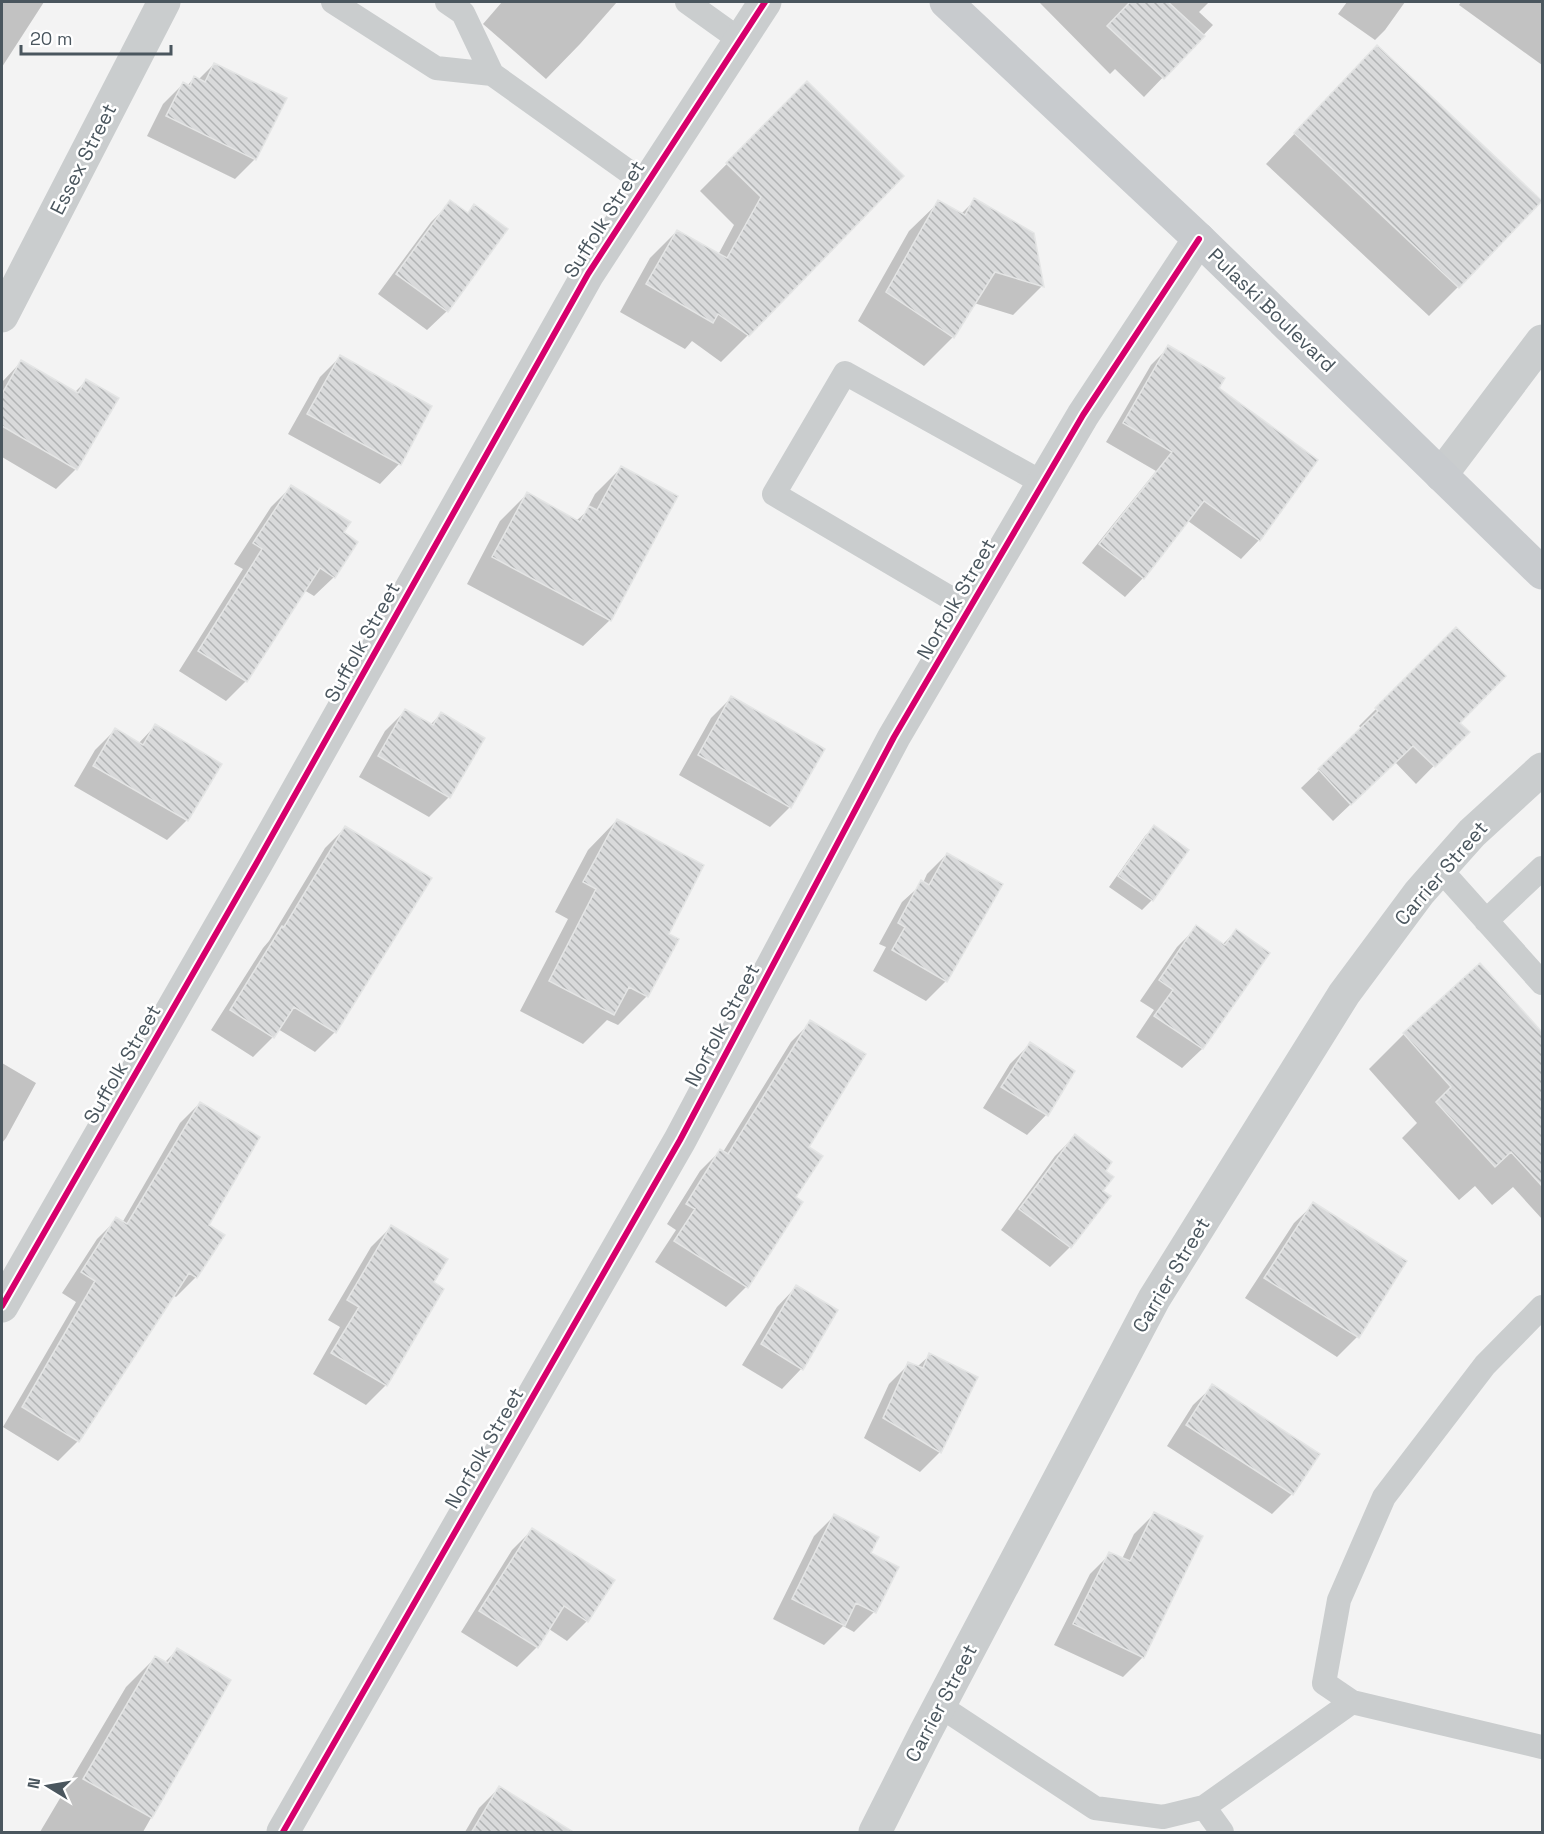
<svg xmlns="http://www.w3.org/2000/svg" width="1544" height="1834" font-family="'Space Grotesk',sans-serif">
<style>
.shadow{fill:#0003}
.building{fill:url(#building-back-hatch);stroke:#e4e5e5;stroke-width:1.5}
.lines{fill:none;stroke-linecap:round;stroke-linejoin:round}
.lane{stroke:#cacdce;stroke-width:24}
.street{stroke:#cacdce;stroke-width:33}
.primary{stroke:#c8cbce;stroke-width:33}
.cycleway-casing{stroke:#fff;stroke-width:10}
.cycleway{stroke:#d6006c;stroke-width:6}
.labels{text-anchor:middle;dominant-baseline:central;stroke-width:5;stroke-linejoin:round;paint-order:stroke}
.street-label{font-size:20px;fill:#4a565e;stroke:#fff}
</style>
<defs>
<pattern id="building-back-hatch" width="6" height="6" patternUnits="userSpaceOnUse" patternTransform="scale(1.5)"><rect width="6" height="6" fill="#d9dadb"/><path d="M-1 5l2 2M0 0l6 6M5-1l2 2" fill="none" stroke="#b2b4b5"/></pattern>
</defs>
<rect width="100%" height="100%" fill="#f3f3f3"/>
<path class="shadow" d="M2,2H44L2,67Z
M502,2H617L580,44L546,79L483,24Z
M1039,2H1209L1199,12L1213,25L1144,97L1115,69L1110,74Z
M1347,2H1405L1385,30L1375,40L1338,14Z
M1461,2H1542V65L1459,5Z
M214,64L255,159L235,179L147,136L163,104L183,84L187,86L194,78L198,80Z
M1348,77L1458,287L1429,316L1266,164Z
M807,83L748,335L721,362L692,341L685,349L620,312L650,258L677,231L718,255L734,225L700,191Z
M975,200L1042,286L1013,315L974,303L953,337L924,366L858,321L909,231L939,202L961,214Z
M451,202L467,214L474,206L447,311L427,330L378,294L431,222Z
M1169,347L1217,389L1316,460L1259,540L1241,559L1188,521L1143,578L1125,597L1082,563L1156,471L1106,442L1151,365Z
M340,357L430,407L399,464L380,484L288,434L320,377Z
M21,362L75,392L86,381L76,469L56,489L2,457V382Z
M621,468L610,620L583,646L467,584L500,521L527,494L576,521L585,513L595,494Z
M291,487L341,533L334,577L314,596L304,590L246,681L226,701L179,671L243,569L234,564L271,507Z
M1456,629L1457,723L1467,732L1416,784L1395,762L1333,821L1301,788L1362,729L1359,726Z
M731,698L790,807L770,827L679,775L711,718Z
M405,711L430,725L441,714L449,797L429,817L359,777L385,731Z
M155,726L187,820L167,840L74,786L95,750L115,730L138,744Z
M617,820L667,935L647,996L618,1025L607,1020L583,1044L520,1011L568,919L555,912L588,850Z
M1154,827L1187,850L1152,900L1142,910L1109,887L1145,836Z
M345,828L430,879L335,1032L315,1052L278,1029L273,1037L253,1057L211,1030L263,948L269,941L325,848Z
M947,854L946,981L926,1001L873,971L886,947L879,944L902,902L923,883L927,874Z
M1197,927L1222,945L1236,931L1268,954L1202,1049L1182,1068L1136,1037L1154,1010L1140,1001L1177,947Z
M1480,965L1542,1034V1219L1513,1187L1492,1205L1475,1186L1459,1200L1402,1138L1417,1123L1369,1069L1404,1034Z
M811,1022L807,1147L794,1198L746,1287L726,1307L655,1262L676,1230L667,1224L700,1171L720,1151L723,1152L791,1042Z
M1030,1044L1046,1115L1027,1135L983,1108L1010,1064Z
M2,1063L36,1083L6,1138L2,1143Z
M200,1103L207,1225L223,1235L196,1277L176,1297L173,1295L78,1441L58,1461L3,1427L76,1302L62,1293L97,1239L117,1219L122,1223L180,1123Z
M1075,1136L1104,1171L1101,1191L1070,1247L1050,1267L1001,1230L1055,1156Z
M1314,1204L1405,1262L1357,1337L1337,1357L1245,1298L1294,1223Z
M391,1227L432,1283L442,1289L386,1385L366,1405L313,1374L340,1327L328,1320L371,1247Z
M796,1287L801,1369L782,1389L742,1365L777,1307Z
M930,1355L976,1377L940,1452L920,1472L864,1438L889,1384L909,1364L917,1367Z
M1213,1386L1318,1455L1292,1494L1272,1514L1167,1446L1193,1405Z
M1154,1514L1201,1537L1143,1657L1123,1677L1054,1645L1090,1574L1110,1554L1122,1559L1134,1534Z
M834,1516L869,1554L897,1568L874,1612L854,1632L843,1626L824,1645L773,1619L814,1536Z
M532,1530L587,1621L567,1641L549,1629L537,1647L517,1667L461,1632L512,1550Z
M177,1650L229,1680L143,1832H40L126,1687L155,1658L164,1663Z
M499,1788L543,1832H465L479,1808Z"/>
<path class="building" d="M1130,2H1168L1205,36L1164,79L1107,26Z
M1377,45L1542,201L1459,288L1294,133Z
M214,63L287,98L256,160L166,116L183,82L190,86L194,76L205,82Z
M807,81L904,176L749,336L718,314L713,323L646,284L677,230L727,258L761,197L726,163Z
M974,198L1034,233L1044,287L995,272L954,338L886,292L938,200L965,215Z
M450,200L468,213L474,204L508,229L448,312L396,274Z
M1168,345L1225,378L1219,388L1318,460L1260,541L1204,501L1144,579L1099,544L1172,452L1123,423Z
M340,355L432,406L401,465L307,414Z
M21,360L78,393L86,379L119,398L77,470L2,426V394Z
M621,466L678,496L611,621L492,557L527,492L580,522L589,506L597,510Z
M291,485L351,522L344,532L358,542L335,578L320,568L247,682L198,651L262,549L253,543Z
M1456,627L1506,676L1460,723L1470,732L1435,767L1413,746L1351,805L1318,769L1378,711L1375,708Z
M731,696L825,749L791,808L698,755Z
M405,709L433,725L441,712L485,738L450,798L378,756Z
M155,724L222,764L188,821L93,766L115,728L143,745Z
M617,819L704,865L669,934L679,939L648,997L629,987L614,1015L549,981L596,889L583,882Z
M1154,825L1189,850L1153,901L1118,876Z
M345,826L432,878L336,1033L294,1007L274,1038L230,1010L282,926L284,927Z
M947,853L1003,884L947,982L892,950L905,927L898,923L921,880L929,885Z
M1196,925L1225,945L1236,929L1270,953L1203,1049L1154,1016L1173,990L1159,980Z
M1480,963L1542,1032V1186L1511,1152L1495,1167L1436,1102L1451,1087L1403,1033Z
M810,1020L866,1054L809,1147L823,1156L796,1197L803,1202L748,1288L674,1241L695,1209L686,1204L720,1149L728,1154Z
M1030,1042L1075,1071L1048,1116L1001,1087Z
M200,1102L260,1137L209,1225L225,1235L197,1278L189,1273L79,1442L22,1407L95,1281L81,1272L116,1217L127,1224Z
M1075,1134L1112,1162L1106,1171L1114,1177L1103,1191L1111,1196L1071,1248L1019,1209Z
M1313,1202L1407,1261L1359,1338L1264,1278Z
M391,1225L448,1259L434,1282L444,1289L387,1386L331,1353L359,1307L347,1300Z
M796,1285L838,1310L803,1370L761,1344Z
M929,1353L978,1377L941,1453L883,1418L908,1362L923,1368Z
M1212,1384L1320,1454L1293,1495L1186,1425Z
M1154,1512L1203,1536L1144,1658L1073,1624L1109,1552L1130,1561Z
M834,1514L879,1537L871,1553L899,1567L876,1613L856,1603L845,1626L792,1599Z
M532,1528L615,1580L588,1622L564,1606L538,1648L479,1611Z
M177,1648L231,1680L152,1818L83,1779L155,1656L168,1663Z
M499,1786L575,1833H471Z"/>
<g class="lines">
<path class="lane" d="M333,2L436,68L492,74L646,184
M447,2L463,13L492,74
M687,2L740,40
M969,609L774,494L845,373L1043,483
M1440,869L1542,983
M1486,921L1542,868
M1352,1702L1324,1683L1339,1600L1384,1497L1485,1365L1542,1307
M940,1706L1095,1808L1163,1817L1204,1807L1352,1702L1542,1747
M1204,1807L1222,1832"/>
<path class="street" d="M2,316L164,2
M1441,475L1542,341
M2,1306L256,864L588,274L765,2
M283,1832L680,1140L894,737L1083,415L1199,239
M875,1832L925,1733L1154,1299L1344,994L1419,893L1440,869L1472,833L1542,769"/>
<path class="primary" d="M946,2L1199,239L1542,573"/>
<defs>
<path id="cycleway" d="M2,1306L256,864L588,274L765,2
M283,1832L680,1140L894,737L1083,415L1199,239"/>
</defs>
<use href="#cycleway" class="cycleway-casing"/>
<use href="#cycleway" class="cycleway"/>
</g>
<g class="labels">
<g class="street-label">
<text transform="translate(83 159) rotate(-63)">Essex Street</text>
<text transform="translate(604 219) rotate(-58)">Suffolk Street</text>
<text transform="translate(1272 310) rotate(44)">Pulaski Boulevard</text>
<text transform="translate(956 599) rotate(-60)">Norfolk Street</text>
<text transform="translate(362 642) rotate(-61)">Suffolk Street</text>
<text transform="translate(1441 873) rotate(-49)">Carrier Street</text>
<text transform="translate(722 1025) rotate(-62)">Norfolk Street</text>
<text transform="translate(122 1064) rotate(-60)">Suffolk Street</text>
<text transform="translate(1171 1275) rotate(-59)">Carrier Street</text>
<text transform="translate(484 1448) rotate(-60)">Norfolk Street</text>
<text transform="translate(941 1703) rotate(-62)">Carrier Street</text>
</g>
</g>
<rect width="1544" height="1834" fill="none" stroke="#4a565e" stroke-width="6"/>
<g transform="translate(48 1786) rotate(281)" stroke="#ffffff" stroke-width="4.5" paint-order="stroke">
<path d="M0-4.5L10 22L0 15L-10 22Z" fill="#4a565e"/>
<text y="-9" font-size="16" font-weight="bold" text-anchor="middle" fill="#4a565e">N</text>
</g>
<path d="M21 45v9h150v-9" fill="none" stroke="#4a565e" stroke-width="3"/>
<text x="30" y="45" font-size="18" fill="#4a565e" stroke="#ffffff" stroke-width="4.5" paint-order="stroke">20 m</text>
</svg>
